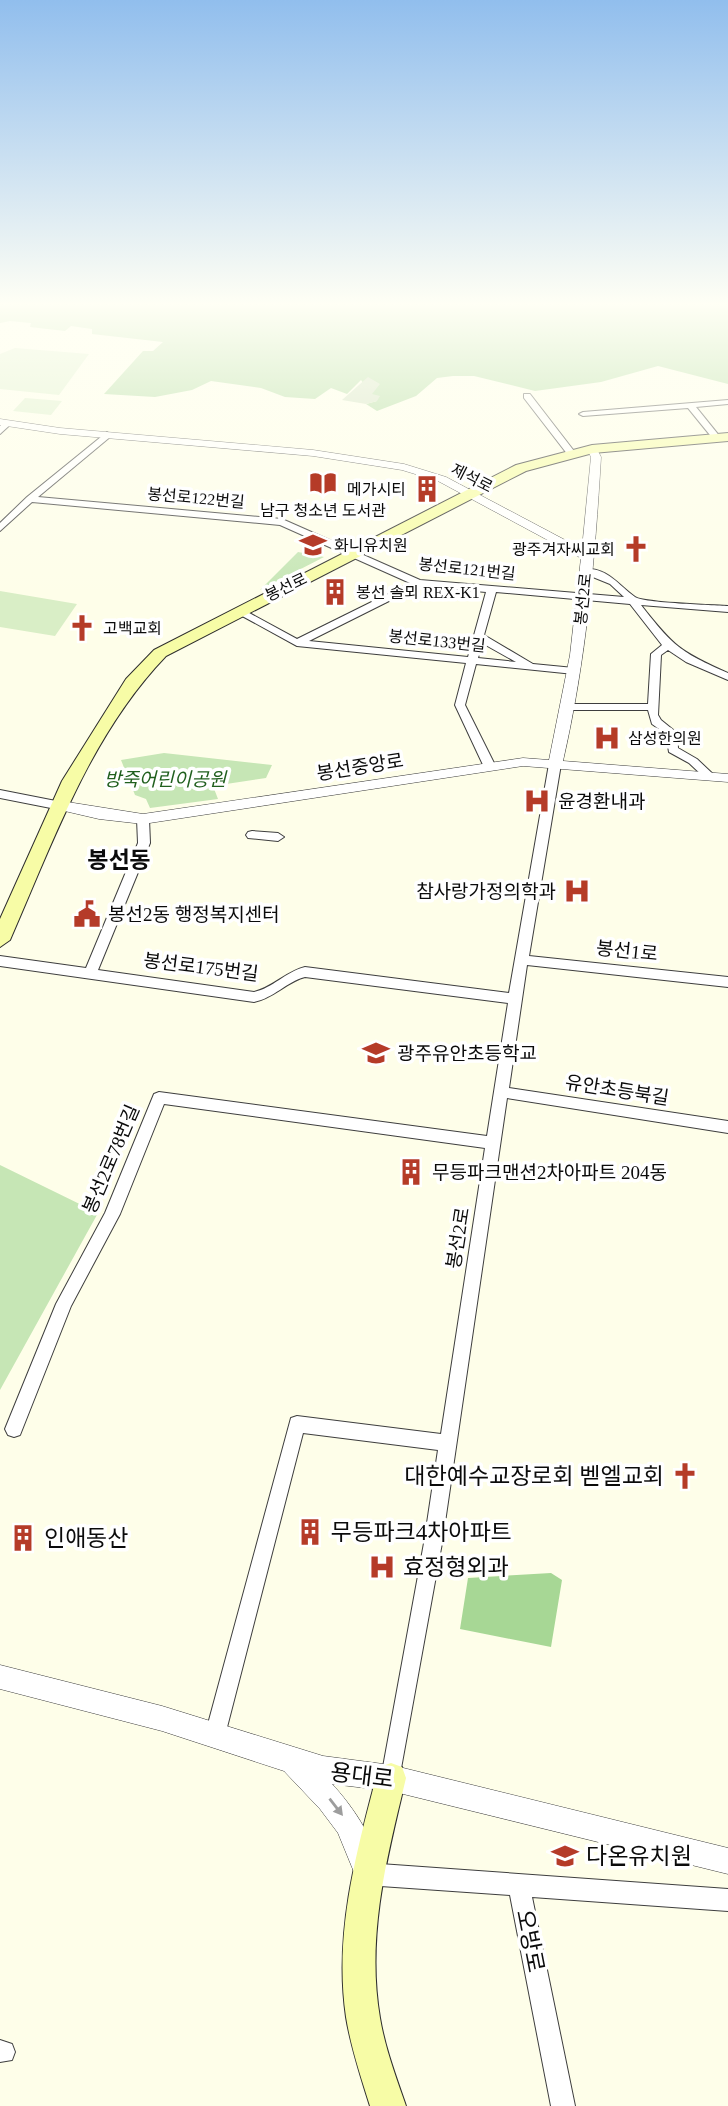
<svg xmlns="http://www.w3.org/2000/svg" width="728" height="2106" font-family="'Times New Roman','Noto Sans KR',serif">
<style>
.green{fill:#c6e6b5}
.forest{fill:#a7d795}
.cemetery{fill:#cddebc}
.pitch{fill:#d9eec6}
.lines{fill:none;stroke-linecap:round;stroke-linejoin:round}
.minor-casing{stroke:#3e3e3e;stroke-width:2}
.tertiary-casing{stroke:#3e3e3e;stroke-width:1}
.secondary-casing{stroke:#2d2d2d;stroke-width:2}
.minor{fill:#fff;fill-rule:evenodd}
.tertiary{fill:#fff;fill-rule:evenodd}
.secondary{fill:#f7fca6;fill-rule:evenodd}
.oneway{fill:#9d9d9d}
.labels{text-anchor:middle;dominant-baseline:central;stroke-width:7;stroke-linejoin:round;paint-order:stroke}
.far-street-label{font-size:16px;fill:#0b0b0b;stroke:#fff}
.far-poi-label{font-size:16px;fill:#0b0b0b;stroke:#fff;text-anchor:start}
.street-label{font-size:19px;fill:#0b0b0b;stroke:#fff}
.park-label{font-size:19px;font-style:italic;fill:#205f1e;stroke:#fff}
.poi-label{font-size:19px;fill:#0b0b0b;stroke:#fff;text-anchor:start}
.quarter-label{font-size:23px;font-weight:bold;fill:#0b0b0b;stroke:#fff}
.near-poi-label{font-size:23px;fill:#0b0b0b;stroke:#fff;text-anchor:start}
.near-street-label{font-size:23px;fill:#0b0b0b;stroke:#fff}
</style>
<rect width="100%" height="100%" fill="#fefee9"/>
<path class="green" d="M298,552L324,557L260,590Z
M164,753L272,765L266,778L213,786L218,799L150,808L146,799L135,795L121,760Z
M0,1165L98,1213L0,1390Z"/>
<path class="forest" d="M0,301H728V384L658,366L601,382L535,391L474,376H453L437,378L416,396L377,411L366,404L377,401L361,380L347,394L331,388L315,399L285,397L261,388L211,381L192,390L155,397L104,394L143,351H153L163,342L92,334V329L71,326L65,331L30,327L31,323L10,321L0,323Z
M551,1573L562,1580L551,1647L460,1629L468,1578Z"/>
<path class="cemetery" d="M368,377L380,384L372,394L380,396L377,401L366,404L342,400Z"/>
<path class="pitch" d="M15,348L89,354L59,395L0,389V354Z
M25,398L62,401L51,415L13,411Z
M0,591L77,604L55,636L0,627Z"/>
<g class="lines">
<defs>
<path id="minor" d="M524,394H530L574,451V455H568L524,398Z
M728,400V404L696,407L721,438L717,441L714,440L688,408L583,416L579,414L583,412Z
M5,421L12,423L0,434V426Z
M107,432L111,435L110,437L38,497L282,519L420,580L624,597L610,584L583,573V569C607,567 617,584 635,597C643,603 713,605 728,606V612L641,605C673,646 680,652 728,673V680L686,662L668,650L661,655L658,715L661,720L677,733L678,748L697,759L715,776L713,778H705L689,763L669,752L666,734L652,724L648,710H570L565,707L570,704H648L651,654L662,645L630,604L496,592L484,635L533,664L574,668L579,671L574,674L476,664L465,705L496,767L490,770L484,767L455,705L466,663L297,646L233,611L242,609L297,639L410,583L280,525L32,502L0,531V523L27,497ZM419,586L486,592L468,657L309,641ZM482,643L516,662L478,658Z
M555,761L561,764L529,956L728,977V987L527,965L509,1088L728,1121V1133L507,1098L442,1543L398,1785L391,1788L384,1785L381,1778L424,1543L438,1450L303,1433L225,1735L222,1742L215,1745L208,1742L205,1735L291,1418L297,1416L441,1434L485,1148L164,1104L120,1214L71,1306L20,1435L14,1437L8,1435L5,1429L56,1304L105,1213L154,1094L159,1092L487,1136L508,1003L305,977C286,982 274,998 254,1002L0,966V956L86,968L138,843L137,819L143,815L149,819L150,843L98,970L254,992C273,988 285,972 305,967L509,993L549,764Z
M0,790L61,802L67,806L61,810L0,798Z
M252,831L278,833L284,837L278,841L248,838L246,835L248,832Z
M366,1863L728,1889V1911L532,1897L575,2106H551L510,1895L366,1885L358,1882L355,1874L358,1866Z
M0,2040L12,2044L15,2052L12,2060L0,2062Z"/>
<path id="tertiary" d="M0,419L60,428L313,450L404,464L446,477L582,549L591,457L587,449L596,447L601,457C595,559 586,661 563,761L728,774V782L523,766L143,824L99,819L56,809V803L61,801L143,814L523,758L549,760L570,655L581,558L438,481L402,470L313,456L60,434L0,425Z
M0,1665L162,1706L323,1756L391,1765L728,1848V1874L391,1791L332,1784C350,1803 386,1851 374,1877L365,1881L356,1877L338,1833L320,1809L284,1771L162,1731L0,1689Z"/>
<path id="secondary" d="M728,433V441L593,453L526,471L166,656C90,735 53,842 10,940L0,947V919L62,781L126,679L154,650L516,465L592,445Z
M391,1763L402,1767L406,1778C387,1857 366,1936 380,2018C385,2048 396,2077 406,2106H370C361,2077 351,2048 346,2017C334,1936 355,1857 376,1778L380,1767Z"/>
</defs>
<use href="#minor" class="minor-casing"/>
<use href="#tertiary" class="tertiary-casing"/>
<use href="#secondary" class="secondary-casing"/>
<use href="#minor" class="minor"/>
<use href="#tertiary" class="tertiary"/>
<use href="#secondary" class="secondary"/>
</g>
<defs><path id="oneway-solid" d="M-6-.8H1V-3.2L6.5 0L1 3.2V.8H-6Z" transform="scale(1.75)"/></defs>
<use class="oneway" href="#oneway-solid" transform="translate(336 1807) rotate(52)"/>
<linearGradient id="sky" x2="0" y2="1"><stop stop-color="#91beed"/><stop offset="0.51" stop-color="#fffff5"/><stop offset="1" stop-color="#fffff5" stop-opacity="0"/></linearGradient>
<rect width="728" height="596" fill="url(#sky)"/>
<defs>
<symbol id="library-bare" viewBox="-9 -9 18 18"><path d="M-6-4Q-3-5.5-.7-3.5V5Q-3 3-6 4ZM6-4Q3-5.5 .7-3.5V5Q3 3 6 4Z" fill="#b53b28" stroke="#fff" stroke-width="2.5" paint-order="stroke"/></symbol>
<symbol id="building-bare" viewBox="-9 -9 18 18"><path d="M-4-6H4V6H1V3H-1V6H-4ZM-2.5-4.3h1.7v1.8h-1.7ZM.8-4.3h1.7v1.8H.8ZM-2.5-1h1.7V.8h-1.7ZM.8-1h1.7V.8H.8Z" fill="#b53b28" stroke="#fff" stroke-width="2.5" paint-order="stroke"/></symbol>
<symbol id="school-bare" viewBox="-9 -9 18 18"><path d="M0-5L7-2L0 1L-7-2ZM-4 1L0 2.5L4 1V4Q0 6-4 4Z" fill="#b53b28" stroke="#fff" stroke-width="2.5" paint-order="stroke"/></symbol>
<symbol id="church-bare" viewBox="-9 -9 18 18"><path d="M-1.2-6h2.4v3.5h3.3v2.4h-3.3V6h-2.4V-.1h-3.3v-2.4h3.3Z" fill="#b53b28" stroke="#fff" stroke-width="2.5" paint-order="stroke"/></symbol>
<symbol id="hospital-bare" viewBox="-9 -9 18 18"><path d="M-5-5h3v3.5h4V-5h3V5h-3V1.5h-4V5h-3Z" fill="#b53b28" stroke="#fff" stroke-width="2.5" paint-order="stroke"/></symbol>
<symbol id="civic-bare" viewBox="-9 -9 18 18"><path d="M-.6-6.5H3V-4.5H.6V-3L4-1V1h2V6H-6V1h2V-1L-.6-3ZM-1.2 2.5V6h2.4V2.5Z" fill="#b53b28" stroke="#fff" stroke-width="2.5" paint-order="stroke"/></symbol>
</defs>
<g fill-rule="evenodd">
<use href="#library-bare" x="304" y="464" width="38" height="38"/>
<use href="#building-bare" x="408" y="470" width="38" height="38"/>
<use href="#school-bare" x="294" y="526" width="38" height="38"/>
<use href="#church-bare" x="617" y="530" width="38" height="38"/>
<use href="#building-bare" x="316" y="573" width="38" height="38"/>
<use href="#church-bare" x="63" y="609" width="38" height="38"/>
<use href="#hospital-bare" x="588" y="719" width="38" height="38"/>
<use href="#hospital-bare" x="518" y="782" width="38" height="38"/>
<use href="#hospital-bare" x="558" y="872" width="38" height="38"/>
<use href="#civic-bare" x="68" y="895" width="38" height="38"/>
<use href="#school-bare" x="357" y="1034" width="38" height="38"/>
<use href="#building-bare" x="392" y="1153" width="38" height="38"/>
<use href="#church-bare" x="666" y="1457" width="38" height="38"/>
<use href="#building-bare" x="291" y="1513" width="38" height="38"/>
<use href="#building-bare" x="4" y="1519" width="38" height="38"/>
<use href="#hospital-bare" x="363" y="1548" width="38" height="38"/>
<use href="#school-bare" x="546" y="1837" width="38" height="38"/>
</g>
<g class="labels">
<g class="far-street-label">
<text transform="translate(472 478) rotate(27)">제석로</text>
<text transform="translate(196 498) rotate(5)">봉선로122번길</text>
<text transform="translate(467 569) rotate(6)">봉선로121번길</text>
<text transform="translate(286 587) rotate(-26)">봉선로</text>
<text transform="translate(583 599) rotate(-84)">봉선2로</text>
<text transform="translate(437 641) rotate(6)">봉선로133번길</text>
</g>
<g class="far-poi-label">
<text x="406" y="489" text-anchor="end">메가시티</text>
<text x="323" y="510" text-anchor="middle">남구 청소년 도서관</text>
<text x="334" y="545">화니유치원</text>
<text x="615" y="549" text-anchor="end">광주겨자씨교회</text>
<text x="356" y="592">봉선 솔뫼 REX-K1</text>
<text x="103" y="628">고백교회</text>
<text x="628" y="738">삼성한의원</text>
</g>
<g class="street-label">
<text transform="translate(360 767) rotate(-9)">봉선중앙로</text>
<text transform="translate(627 951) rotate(6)">봉선1로</text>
<text transform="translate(201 967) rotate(7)">봉선로175번길</text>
<text transform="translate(617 1090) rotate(9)">유안초등북길</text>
<text transform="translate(111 1159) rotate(-67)">봉선2로78번길</text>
<text transform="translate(458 1238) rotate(-81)">봉선2로</text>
</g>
<g class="park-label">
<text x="165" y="779">방죽어린이공원</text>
</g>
<g class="poi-label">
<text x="558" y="801">윤경환내과</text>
<text x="556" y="891" text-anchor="end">참사랑가정의학과</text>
<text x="108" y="914">봉선2동 행정복지센터</text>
<text x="397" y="1053">광주유안초등학교</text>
<text x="432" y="1172">무등파크맨션2차아파트 204동</text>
</g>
<g class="quarter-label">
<text x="119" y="860">봉선동</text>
</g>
<g class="near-poi-label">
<text x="664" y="1476" text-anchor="end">대한예수교장로회 벧엘교회</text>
<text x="331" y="1532">무등파크4차아파트</text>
<text x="44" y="1538">인애동산</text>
<text x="403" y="1567">효정형외과</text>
<text x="586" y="1856">다온유치원</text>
</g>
<g class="near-street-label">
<text transform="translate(362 1776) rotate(7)">용대로</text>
<text transform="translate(530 1941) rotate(79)">오방로</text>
</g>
</g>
</svg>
